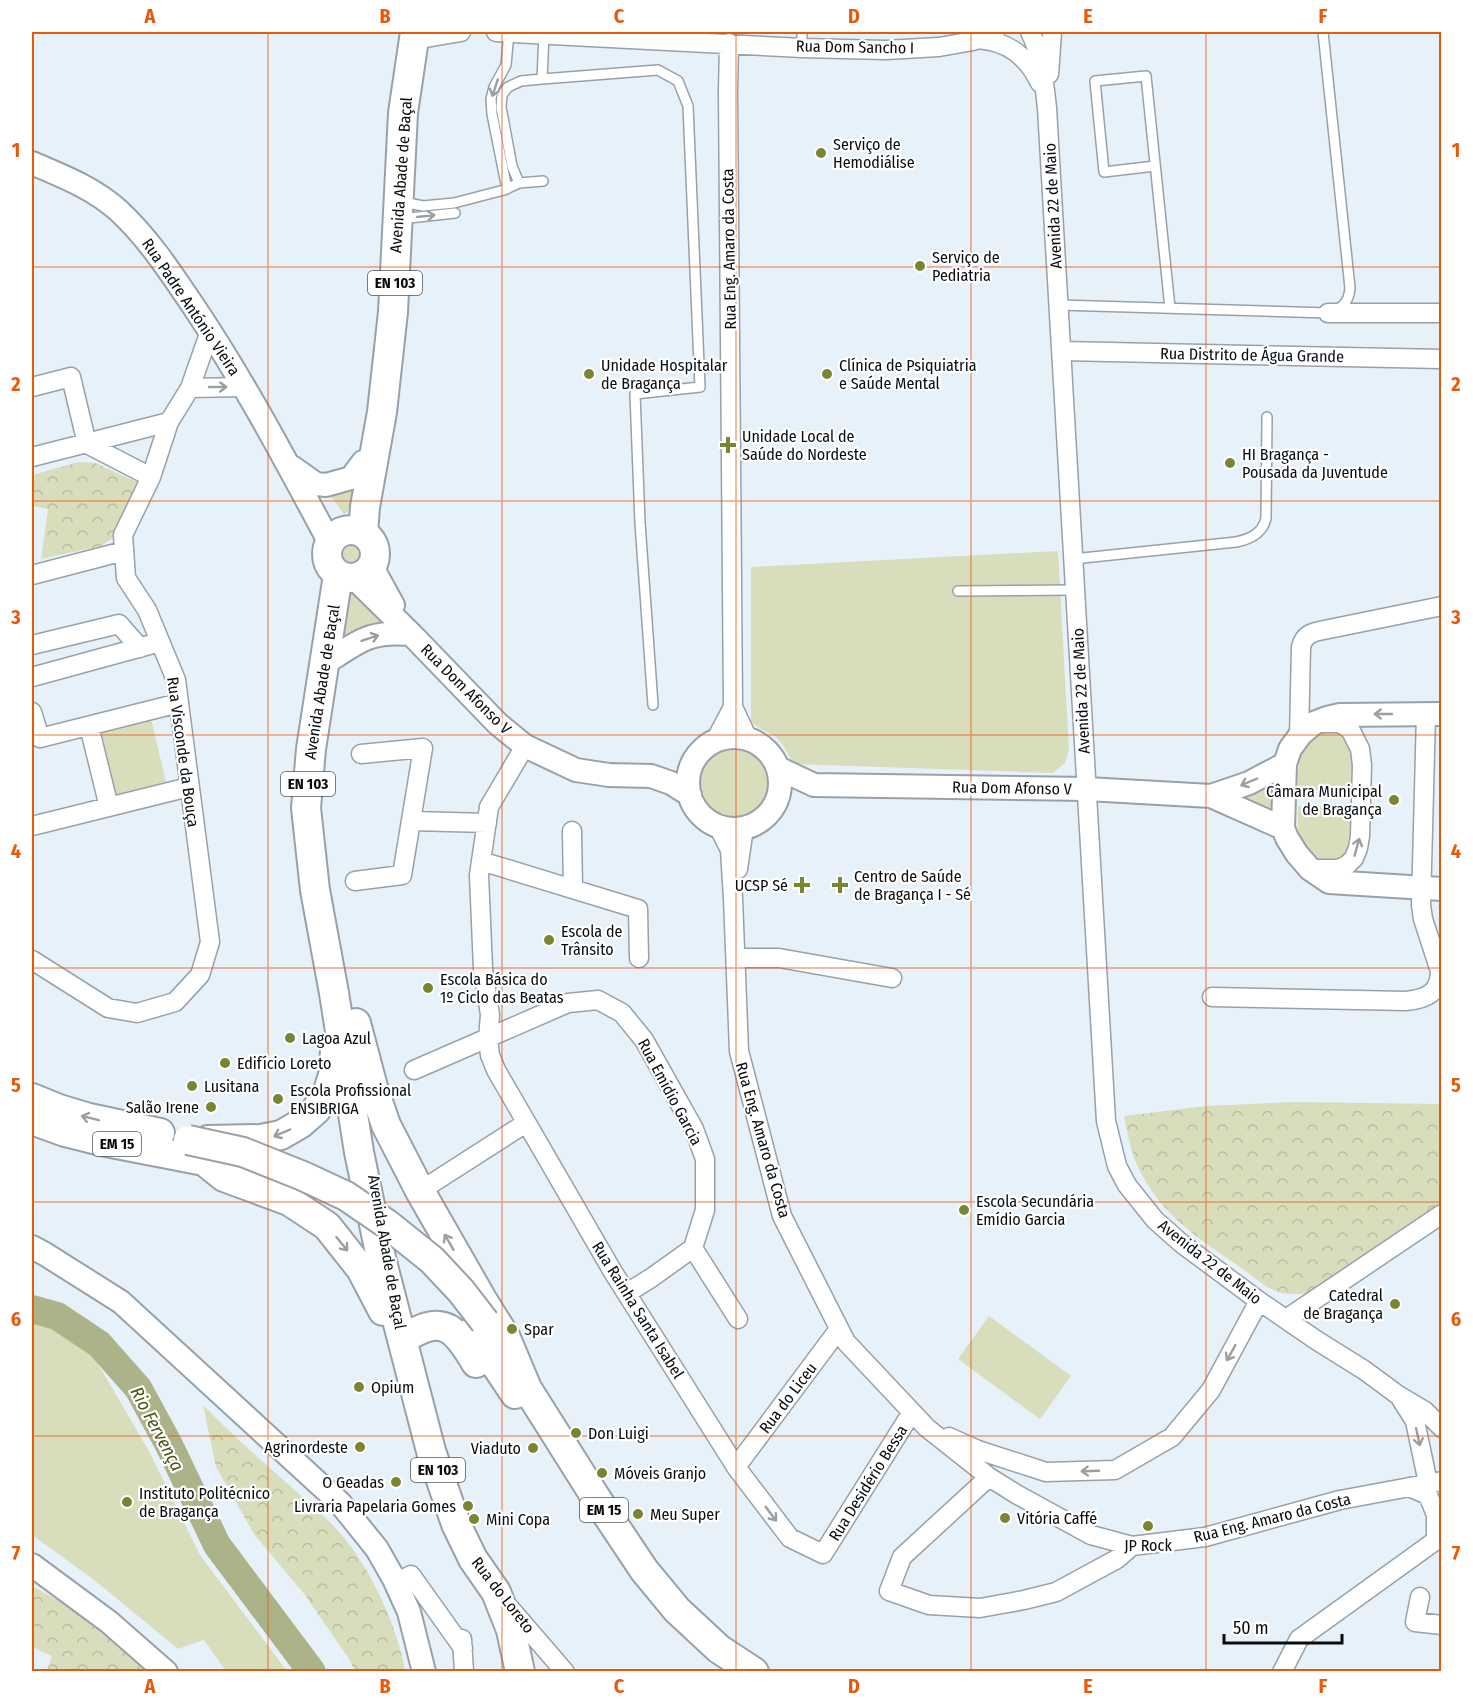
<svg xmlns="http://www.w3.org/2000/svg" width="1473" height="1703" font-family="'Fira Sans Condensed',sans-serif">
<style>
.green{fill:#d8debc}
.park{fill:url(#park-crowns)}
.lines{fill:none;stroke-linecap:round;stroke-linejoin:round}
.river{stroke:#acb389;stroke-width:28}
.service-casing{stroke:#98a1a9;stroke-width:12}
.minor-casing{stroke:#98a1a9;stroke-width:21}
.tertiary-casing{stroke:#98a1a9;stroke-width:26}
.primary-casing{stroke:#98a1a9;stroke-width:32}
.service{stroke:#fff;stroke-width:9}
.minor{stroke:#fff;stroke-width:18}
.tertiary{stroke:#fff;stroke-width:22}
.primary{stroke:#fff;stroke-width:28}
.primary-bridge-casing{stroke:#98a1a9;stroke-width:32;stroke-linecap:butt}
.primary-bridge{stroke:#fff;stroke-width:28}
.oneway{stroke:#9d9e9f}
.grid{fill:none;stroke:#e8590c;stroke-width:1.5;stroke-opacity:0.55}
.poi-dot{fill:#7a8531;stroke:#fff;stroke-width:2}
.labels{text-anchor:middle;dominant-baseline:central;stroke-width:4.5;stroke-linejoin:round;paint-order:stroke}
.shield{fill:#fff;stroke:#535557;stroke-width:1.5}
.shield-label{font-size:15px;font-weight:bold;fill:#090c0f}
.street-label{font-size:16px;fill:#090c0f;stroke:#fff}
.poi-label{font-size:16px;fill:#090c0f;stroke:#fff;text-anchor:start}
.water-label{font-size:18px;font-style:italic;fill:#4b530e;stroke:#fff}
.neatline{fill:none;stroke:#e8590c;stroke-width:2}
.grid-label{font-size:20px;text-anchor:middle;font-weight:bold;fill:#e8590c}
</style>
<defs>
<pattern id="park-crowns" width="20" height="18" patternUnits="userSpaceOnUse" patternTransform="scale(1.5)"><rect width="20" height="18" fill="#d8debc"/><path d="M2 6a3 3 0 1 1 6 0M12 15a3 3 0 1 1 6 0" fill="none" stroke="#b8bda0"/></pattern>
</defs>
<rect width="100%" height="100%" fill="#e7f1f9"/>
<path class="green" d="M353,489L348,512L344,514L328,493Z
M337 554a15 15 0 1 1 30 0a15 15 0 1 1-30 0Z
M1058,551L1069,750L1065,763L1053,773L793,764C788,754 783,742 773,735C765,731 758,728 751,722V567Z
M354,591L389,623L341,641L349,595Z
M151,719L166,782L114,795L99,731Z
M1334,726L1353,743L1357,791L1298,790C1298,772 1297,749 1312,736C1317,731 1328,729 1334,726Z
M698 783a36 36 0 1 1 72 0a36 36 0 1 1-72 0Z
M1281,775L1280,823L1233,794Z
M1298,806H1356L1355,835L1344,859L1323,863L1313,858L1298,838Z
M32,1316L94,1357L149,1451L200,1555L287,1671H226L204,1640L178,1649L93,1579L32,1535Z
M989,1316L1071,1376L1040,1419L958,1359Z"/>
<path class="park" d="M79,462L95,463L141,484L117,535L101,546L41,559L48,509L32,506V475Z
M1295,1102L1441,1104V1205L1310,1293C1300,1294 1288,1295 1278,1292C1264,1287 1252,1275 1240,1267C1203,1242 1165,1217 1143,1177C1132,1158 1128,1137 1124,1116L1206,1106Z
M203,1405C230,1433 259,1458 288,1484C306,1500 325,1516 341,1534C370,1568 398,1627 405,1671H355L349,1659L305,1595L254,1534L216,1467Z
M32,1586L63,1603L150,1671H47L52,1656L32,1647Z"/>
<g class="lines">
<path class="river" d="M32,1309L57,1316L99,1344L138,1388L169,1445L217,1545L312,1672"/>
<defs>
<path id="service" d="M802,32V48
M542,79L544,34
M1155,166L1104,172L1095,81L1146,76L1170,308
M519,183L512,166L501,107L502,95L508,87L521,81L542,79L658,70L678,81L688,106L700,387L635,394L640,523L653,705
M507,189L492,114L491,99L494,87L506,65L509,32
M403,202L423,206L454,203L504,190L519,183L543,181
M400,219L455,213
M1059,305L1328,313C1342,309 1349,302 1350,288L1323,32
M1073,559L1236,542C1251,539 1263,533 1266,518L1267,417
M958,591L1075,590"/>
<path id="minor" d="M496,32L802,48L886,50L939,47L973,41L995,32
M1030,32C1042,55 1044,82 1047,108L1106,1121L1117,1166L1127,1185L1155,1220L1181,1243L1259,1301L1316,1340L1364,1370L1398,1395L1425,1411L1442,1428
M977,39C1008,41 1027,56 1040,83
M414,40L461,32
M729,43L728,92L733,707L748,739
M1049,74L1052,32
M1328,313H1442
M1062,351L1442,359
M32,387L71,377L87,444L151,477
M190,388L245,387
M32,457L169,422
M32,575L124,551
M32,645L119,624L140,648
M32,677L160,642
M32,712L40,738L179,703
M89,726L109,807
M1299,737L1301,647C1304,634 1313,632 1324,630L1442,606
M715,741L733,707
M525,746L489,807L479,875L483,969L490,1015L488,1039L490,1055L496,1070L613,1272L736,1467L790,1538L823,1554L912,1412
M412,821L487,823
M32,826L189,787
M718,826L730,850L733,898L739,1051L782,1216L846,1342L927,1428L989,1477L1016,1494L1091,1535L1132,1546L1205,1537L1340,1500L1442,1481
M572,831L573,889
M481,861L638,909L639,958
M738,869L744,828
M1310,869H1338L1347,865L1354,858L1358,848L1360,836L1362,765L1360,749L1351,731L1345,726L1339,723H1323
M355,881L402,875L423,748L361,754
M736,958H779L892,978
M32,960L108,1008L137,1013L175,1002L200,975L210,942L176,680L147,610L126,578L123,535L151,477L169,422L190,388L210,331
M1212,997L1406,1001C1426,999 1440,993 1440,971L1423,919L1421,905L1426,714
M414,1070L568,1003L598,1000L622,1013L644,1040L694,1129L705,1159V1210L693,1248L651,1278L627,1293
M420,1191L526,1123
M693,1248L738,1319
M1286,1319L1442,1214
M1401,1399L1415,1421L1428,1483
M949,1437L978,1450L1046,1472L1115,1470L1172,1437L1211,1390L1259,1301
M736,1467L839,1329
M989,1477L902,1557L889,1591L929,1605L980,1608L1024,1600L1056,1592L1117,1559L1132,1546
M1409,1487L1428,1495L1436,1515V1539
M396,1583L411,1575L463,1648
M1420,1597L1415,1622L1442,1625
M509,1607L565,1672
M462,1639L464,1672
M1282,1672L1299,1639L1442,1536"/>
<path id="tertiary" d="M32,163C62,176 94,188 119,211C149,239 171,273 194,307C245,383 287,463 330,543
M292,467L316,484L326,485L351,478L363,462
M372,567L393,605
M355,579L411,634L498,724L525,746L576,770L609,775L651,776L671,783L690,795
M333,658C363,638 374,631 411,634
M1442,714L1340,715L1327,718L1314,723L1301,734L1290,749L1285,764L1283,828L1287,838L1297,854L1310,869L1329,882L1442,889
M688 783a46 46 0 1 1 92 0a46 46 0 1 1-92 0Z
M778,768L814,785L1087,789L1211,796L1249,783L1285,764
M1211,796L1283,828
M32,1247L45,1254L121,1302L340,1503L377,1549L394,1579L409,1612L424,1672
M32,1565L109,1622L166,1672"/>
<path id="primary" d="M327 554a24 24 0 1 1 48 0a24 24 0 1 1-48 0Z
M363,533L365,507L382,412L393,312L403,113L415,32
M338,575L311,749L306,808L315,890L334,993L359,1152L381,1258L431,1451L456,1524L473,1559L496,1592L511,1630L520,1672
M356,1023L373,1087L386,1125L420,1191L483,1301L505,1336L526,1386
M32,1098L59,1109L89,1118L160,1133
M32,1120L65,1132L101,1141L204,1161L224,1177L289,1201L327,1226L361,1269L383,1311
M208,1140L261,1139L281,1135L300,1124L316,1110L328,1091L334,1072L335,1049
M473,1331L515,1394
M402,1339C412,1334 427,1324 439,1326C456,1327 468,1350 476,1363
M516,1371L598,1501L644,1570L677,1610L719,1649L754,1672"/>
</defs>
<use href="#service" class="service-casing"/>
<use href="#minor" class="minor-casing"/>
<use href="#tertiary" class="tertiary-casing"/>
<use href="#primary" class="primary-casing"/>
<use href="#service" class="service"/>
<use href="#minor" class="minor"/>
<use href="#tertiary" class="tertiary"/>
<use href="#primary" class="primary"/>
<defs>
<path id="primary-bridge" d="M188,1140L243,1152L303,1176L346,1196L387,1224L432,1260L461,1291L485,1322"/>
</defs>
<use href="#primary-bridge" class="primary-bridge-casing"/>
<use href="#primary-bridge" class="primary-bridge"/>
</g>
<defs><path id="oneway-shaft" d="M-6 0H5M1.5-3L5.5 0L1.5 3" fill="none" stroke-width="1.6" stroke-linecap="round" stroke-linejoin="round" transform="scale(1.5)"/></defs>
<g class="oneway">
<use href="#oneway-shaft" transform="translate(495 88) rotate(108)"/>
<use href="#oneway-shaft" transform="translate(426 216) rotate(-6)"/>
<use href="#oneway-shaft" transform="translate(218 387)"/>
<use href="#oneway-shaft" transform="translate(370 638) rotate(-18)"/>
<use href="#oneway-shaft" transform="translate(1383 714) rotate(180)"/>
<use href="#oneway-shaft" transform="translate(1249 782) rotate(157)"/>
<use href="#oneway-shaft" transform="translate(1357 847) rotate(-74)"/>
<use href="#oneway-shaft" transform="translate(90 1118) rotate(-166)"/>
<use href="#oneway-shaft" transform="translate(282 1133) rotate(157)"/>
<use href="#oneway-shaft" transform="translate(449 1242) rotate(-120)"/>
<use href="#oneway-shaft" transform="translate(342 1244) rotate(51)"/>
<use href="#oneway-shaft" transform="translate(1231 1353) rotate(119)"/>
<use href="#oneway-shaft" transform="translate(1418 1437) rotate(78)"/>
<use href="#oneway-shaft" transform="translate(1090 1471) rotate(178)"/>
<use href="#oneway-shaft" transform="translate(771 1514) rotate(53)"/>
</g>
<path class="grid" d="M268,32V1672M502,32V1672M736,32V1672M971,32V1672M1206,32V1672M32,267H1442M32,501H1442M32,735H1442M32,968H1442M32,1202H1442M32,1436H1442"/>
<g class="poi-dot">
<circle cx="821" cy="153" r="6"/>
<circle cx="920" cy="266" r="6"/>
<circle cx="589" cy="374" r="6"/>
<circle cx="827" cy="374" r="6"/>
<path d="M725 436h6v6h6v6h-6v6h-6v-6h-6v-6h6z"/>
<circle cx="1230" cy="463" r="6"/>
<circle cx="1394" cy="800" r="6"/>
<path d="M799 876h6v6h6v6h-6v6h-6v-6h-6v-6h6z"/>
<path d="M837 876h6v6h6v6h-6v6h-6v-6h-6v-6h6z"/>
<circle cx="549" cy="940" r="6"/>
<circle cx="428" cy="988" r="6"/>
<circle cx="290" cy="1038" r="6"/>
<circle cx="225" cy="1063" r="6"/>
<circle cx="192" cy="1086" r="6"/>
<circle cx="278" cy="1099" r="6"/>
<circle cx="211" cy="1107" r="6"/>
<circle cx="964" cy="1210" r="6"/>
<circle cx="1395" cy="1304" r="6"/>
<circle cx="512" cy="1329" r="6"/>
<circle cx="359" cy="1387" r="6"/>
<circle cx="576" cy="1433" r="6"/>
<circle cx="360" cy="1447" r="6"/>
<circle cx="533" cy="1448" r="6"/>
<circle cx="602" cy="1473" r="6"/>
<circle cx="396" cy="1482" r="6"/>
<circle cx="127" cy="1502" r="6"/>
<circle cx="468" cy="1506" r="6"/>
<circle cx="638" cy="1514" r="6"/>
<circle cx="1005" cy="1518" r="6"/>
<circle cx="474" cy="1519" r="6"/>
<circle cx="1148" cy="1526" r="6"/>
</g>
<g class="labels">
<g class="shield">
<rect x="368" y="271" width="54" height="24" rx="4.5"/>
<rect x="281" y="772" width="54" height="24" rx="4.5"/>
<rect x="93" y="1132" width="48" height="24" rx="4.5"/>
<rect x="411" y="1458" width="54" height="24" rx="4.5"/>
<rect x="580" y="1498" width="48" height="24" rx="4.5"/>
</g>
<g class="shield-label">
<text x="395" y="283">EN 103</text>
<text x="308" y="784">EN 103</text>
<text x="117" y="1144">EM 15</text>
<text x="438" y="1470">EN 103</text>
<text x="604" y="1510">EM 15</text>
</g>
<g class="street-label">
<text transform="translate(855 47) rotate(1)">Rua Dom Sancho I</text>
<text transform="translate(401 175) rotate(-86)">Avenida Abade de Baçal</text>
<text transform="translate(1053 206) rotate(-93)">Avenida 22 de Maio</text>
<text transform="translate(729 249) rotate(-91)">Rua Eng. Amaro da Costa</text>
<text transform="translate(191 307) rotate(56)">Rua Padre António Vieira</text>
<text transform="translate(1252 355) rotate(1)">Rua Distrito de Água Grande</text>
<text transform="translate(322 682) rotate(-81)">Avenida Abade de Baçal</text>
<text transform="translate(466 689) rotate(45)">Rua Dom Afonso V</text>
<text transform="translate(1081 691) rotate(-93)">Avenida 22 de Maio</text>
<text transform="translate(183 752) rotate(82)">Rua Visconde da Bouça</text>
<text transform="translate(1012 788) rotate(1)">Rua Dom Afonso V</text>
<text transform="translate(670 1092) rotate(62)">Rua Emídio Garcia</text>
<text transform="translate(763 1140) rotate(74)">Rua Eng. Amaro da Costa</text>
<text transform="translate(387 1252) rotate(80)">Avenida Abade de Baçal</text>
<text transform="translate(1210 1262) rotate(38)">Avenida 22 de Maio</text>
<text transform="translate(638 1310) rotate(58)">Rua Rainha Santa Isabel</text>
<text transform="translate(788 1398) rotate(-53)">Rua do Liceu</text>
<text transform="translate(868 1483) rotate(-58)">Rua Desidério Bessa</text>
<text transform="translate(1272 1518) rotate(-14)">Rua Eng. Amaro da Costa</text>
<text transform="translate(503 1595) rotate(52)">Rua do Loreto</text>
</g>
<g class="poi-label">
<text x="833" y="144">Serviço de<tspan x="833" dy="18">Hemodiálise</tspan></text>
<text x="932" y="257">Serviço de<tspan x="932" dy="18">Pediatria</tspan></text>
<text x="601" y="365">Unidade Hospitalar<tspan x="601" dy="18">de Bragança</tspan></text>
<text x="839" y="365">Clínica de Psiquiatria<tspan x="839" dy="18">e Saúde Mental</tspan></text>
<text x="742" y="436">Unidade Local de<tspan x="742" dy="18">Saúde do Nordeste</tspan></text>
<text x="1242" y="454">HI Bragança -<tspan x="1242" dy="18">Pousada da Juventude</tspan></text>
<text x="1382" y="791" text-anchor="end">Câmara Municipal<tspan x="1382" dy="18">de Bragança</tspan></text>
<text x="854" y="876">Centro de Saúde<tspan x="854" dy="18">de Bragança I - Sé</tspan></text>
<text x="788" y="885" text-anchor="end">UCSP Sé</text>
<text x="561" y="931">Escola de<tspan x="561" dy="18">Trânsito</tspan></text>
<text x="440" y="979">Escola Básica do<tspan x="440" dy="18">1º Ciclo das Beatas</tspan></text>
<text x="302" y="1038">Lagoa Azul</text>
<text x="237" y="1063">Edifício Loreto</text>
<text x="204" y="1086">Lusitana</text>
<text x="290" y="1090">Escola Profissional<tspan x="290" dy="18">ENSIBRIGA</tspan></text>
<text x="199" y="1107" text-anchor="end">Salão Irene</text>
<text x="976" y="1201">Escola Secundária<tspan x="976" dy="18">Emídio Garcia</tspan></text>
<text x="1383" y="1295" text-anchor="end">Catedral<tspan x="1383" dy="18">de Bragança</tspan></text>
<text x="524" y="1329">Spar</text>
<text x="371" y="1387">Opium</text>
<text x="588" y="1433">Don Luigi</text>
<text x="348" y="1447" text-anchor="end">Agrinordeste</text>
<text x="521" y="1448" text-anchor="end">Viaduto</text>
<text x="614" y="1473">Móveis Granjo</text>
<text x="384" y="1482" text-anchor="end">O Geadas</text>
<text x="139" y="1493">Instituto Politécnico<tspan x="139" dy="18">de Bragança</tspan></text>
<text x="456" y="1506" text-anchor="end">Livraria Papelaria Gomes</text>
<text x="650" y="1514">Meu Super</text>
<text x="1017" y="1518">Vitória Caffé</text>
<text x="486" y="1519">Mini Copa</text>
<text x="1148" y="1545" text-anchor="middle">JP Rock</text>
</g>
<g class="water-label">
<text transform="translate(157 1429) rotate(62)">Rio Fervença</text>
</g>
</g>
<rect width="1473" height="1703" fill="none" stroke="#ffffff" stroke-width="66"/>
<path d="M1224 1634v9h118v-9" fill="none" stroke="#090c0f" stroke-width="3"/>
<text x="1233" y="1634" font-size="18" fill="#090c0f" stroke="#ffffff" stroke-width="4.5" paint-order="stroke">50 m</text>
<rect x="33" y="33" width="1407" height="1637" class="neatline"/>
<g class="grid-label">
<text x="150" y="23">A</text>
<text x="385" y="23">B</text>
<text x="619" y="23">C</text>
<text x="854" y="23">D</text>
<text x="1088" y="23">E</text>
<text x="1323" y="23">F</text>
<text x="16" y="157">1</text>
<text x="1456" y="157">1</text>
<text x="16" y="391">2</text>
<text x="1456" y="391">2</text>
<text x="16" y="624">3</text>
<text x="1456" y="624">3</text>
<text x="16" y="858">4</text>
<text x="1456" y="858">4</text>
<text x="16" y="1092">5</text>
<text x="1456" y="1092">5</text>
<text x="16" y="1326">6</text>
<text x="1456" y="1326">6</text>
<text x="16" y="1560">7</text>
<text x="1456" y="1560">7</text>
<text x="150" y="1693">A</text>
<text x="385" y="1693">B</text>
<text x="619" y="1693">C</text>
<text x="854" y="1693">D</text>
<text x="1088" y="1693">E</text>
<text x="1323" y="1693">F</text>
</g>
</svg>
